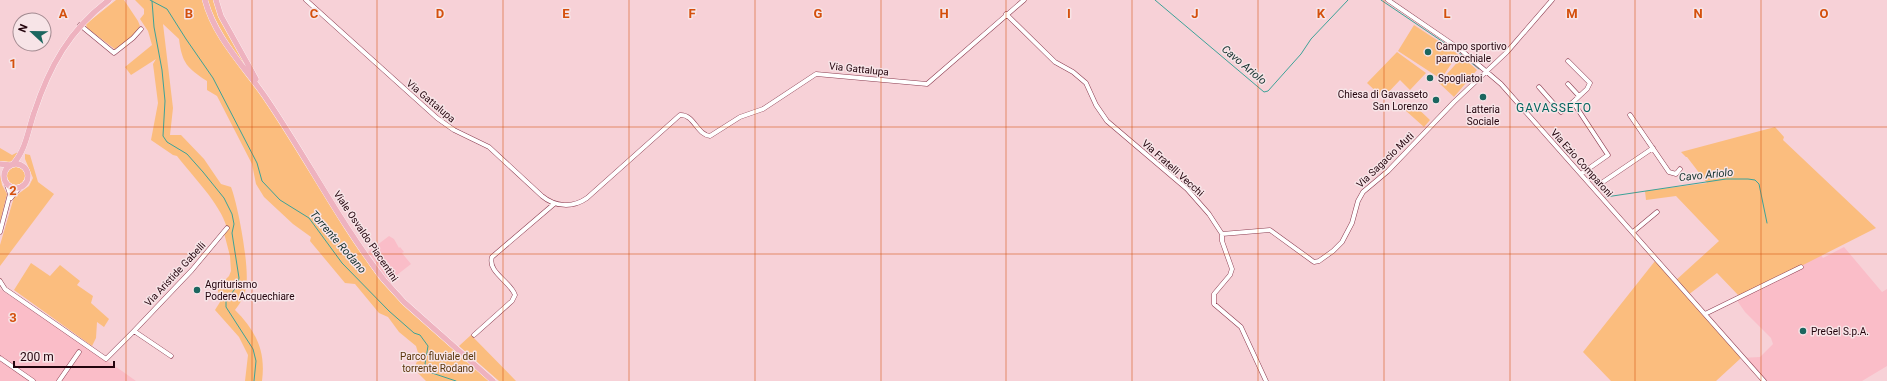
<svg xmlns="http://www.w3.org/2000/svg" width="1887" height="381" font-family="Roboto,sans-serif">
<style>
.built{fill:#fabdc8}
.green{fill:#fbbd7e}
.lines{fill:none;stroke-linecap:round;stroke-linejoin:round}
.stream{stroke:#3da298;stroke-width:1}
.minor-casing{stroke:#8b3c50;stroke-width:5}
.major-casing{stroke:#fff;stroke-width:6}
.minor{stroke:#fff;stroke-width:4}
.major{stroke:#eeb2bf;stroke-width:5.5}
.grid{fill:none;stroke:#d4500c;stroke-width:1;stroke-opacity:0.55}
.poi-dot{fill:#1b665f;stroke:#f7e4e7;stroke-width:1.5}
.labels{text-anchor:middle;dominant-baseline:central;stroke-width:3;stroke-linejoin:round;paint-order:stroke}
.poi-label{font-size:10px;fill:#23040d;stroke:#f7e4e7;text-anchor:start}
.street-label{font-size:10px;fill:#23040d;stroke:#f7e4e7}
.park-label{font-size:10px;fill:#5a370c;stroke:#f7e4e7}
.water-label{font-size:11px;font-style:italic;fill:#12312e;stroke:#f7e4e7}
.quarter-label{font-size:12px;letter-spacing:1px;fill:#00655e;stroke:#f7e4e7}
.grid-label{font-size:13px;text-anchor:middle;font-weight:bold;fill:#d4500c;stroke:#f7e4e7;stroke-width:3;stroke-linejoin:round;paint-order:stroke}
</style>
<rect width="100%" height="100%" fill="#f7d1d7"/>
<path class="built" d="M389,236L394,239L399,248L400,247L404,252L402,253L411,264L393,278L391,284L368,252Z
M1808,236L1823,258L1844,247L1882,292L1887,289V366L1862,381H1761L1741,358L1760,357L1773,344L1771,338L1745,312L1738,302V297Z
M0,289L122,371L136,381H0Z"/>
<path class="green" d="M116,0H124L138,21L140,26L133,36L116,50L87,28L86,24Z
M135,0H203L210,21L268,104L378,278L406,308L489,381H426L414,369L419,356L416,346L399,332L388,317L379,313L355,284L345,283L310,241L311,237L293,224L264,197L256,184L252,164L217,96L207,90V81C187,68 182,63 179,39L163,24L173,108L170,135H181L204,159L221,184L231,187C238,205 250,268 246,288C245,295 240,304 235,310C256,331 266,351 262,381H245L248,355L239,337L215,310L220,302L218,290L223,282L229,276L231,271L230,256L224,233L227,228C220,203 193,177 177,156L173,155L151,140L158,103L153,64L156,59L131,75L125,67L152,45L148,31L140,19L144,14V9Z
M207,0H214L250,72C232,49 217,27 207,0Z
M1414,25L1458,54L1441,79L1398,51Z
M1397,52L1426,73L1410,90L1400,80L1383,98L1367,83Z
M1462,57L1477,70L1454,97L1439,83Z
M1412,103L1430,120L1424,127L1405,110Z
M1775,127L1784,137L1783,140L1876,228L1740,297L1717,273L1688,295L1675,281L1719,241L1676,196L1646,200L1645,191L1707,183L1687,157H1686L1681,152Z
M0,148L12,155L18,152L12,161L8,162L0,161Z
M25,154L30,155L38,182L54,194L0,266V245L14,197L29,186L33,178L25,159Z
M7 176a9 9 0 1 1 18 0a9 9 0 1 1-18 0Z
M0,175L2,185L7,194L0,222Z
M1655,261L1741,358L1716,381H1611L1583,352Z
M31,263L50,276L60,265L80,281L77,285L93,296L91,303L109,319L104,327L97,322L96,338L92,346L14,290Z
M471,335L516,381H499L459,346Z"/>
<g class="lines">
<path class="stream" d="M150,0L167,9L186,39L213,78L257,163L262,181L280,200L309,218L342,263L389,311L414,333L420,335L428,346L425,364L429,372L456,381
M1155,0L1264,92L1268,91L1301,54L1311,39L1348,0
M1381,0L1458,52L1479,69
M152,1L154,27L162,70L165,101L163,136L167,142L187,154L203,172L224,198L232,214L234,224L232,233L239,278L237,286L226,301V307L253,349L256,361L254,381
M1606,197L1726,179H1748L1755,180L1759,184L1767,223"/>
<defs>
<path id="minor" d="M306,0L437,118L454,130L489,147L542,196C555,207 573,208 587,198L680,115C694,114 697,135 710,136L740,117L763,109L816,74L927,84L1024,0
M1388,0L1461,50L1501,84L1764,381
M1006,14L1055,62L1073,72L1086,83L1096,105L1107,121L1187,189L1209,214L1222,234V241L1232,269L1230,275L1214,294V304L1241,327L1266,381
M80,25L114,53L133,38L141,29
M1568,61L1590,83L1587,89L1573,102
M1568,84L1579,96
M1539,87L1561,112L1573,102L1608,155L1581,174
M1630,115L1669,172L1676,174L1680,169
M1587,170L1600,184L1653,148
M11,198L19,188
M0,232L10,194L7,185
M1633,232L1657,212
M1222,234L1270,230L1314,262L1319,261L1333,251L1342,242L1352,223L1358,201L1363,192L1388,171L1454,102L1507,52L1552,0
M0,281L5,289L106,359L134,331L171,356
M1705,314L1801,267
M134,331L192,270L227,228
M474,335L512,301L515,295C511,282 487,272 492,257L554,204
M0,358L33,381
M59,381L79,352"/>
<path id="major" d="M205,0C215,38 245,67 266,98C307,158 340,223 384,280L404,302L493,381
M216,0L221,16L256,79
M4 176a12 12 0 1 1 24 0a12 12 0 1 1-24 0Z
M0,164L10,165
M13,164C26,150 28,130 34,113C49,67 70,29 109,0"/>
</defs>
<use href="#minor" class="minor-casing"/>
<use href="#major" class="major-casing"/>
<use href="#minor" class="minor"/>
<use href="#major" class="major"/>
</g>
<path class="grid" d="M126,0V381M252,0V381M377,0V381M503,0V381M629,0V381M755,0V381M881,0V381M1006,0V381M1132,0V381M1258,0V381M1384,0V381M1510,0V381M1635,0V381M1761,0V381M0,127H1887M0,254H1887"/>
<g class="poi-dot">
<circle cx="1428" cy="52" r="4"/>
<circle cx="1430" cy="78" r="4"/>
<circle cx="1483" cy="97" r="4"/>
<circle cx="1436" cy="100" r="4"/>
<circle cx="197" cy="290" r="4"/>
<circle cx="1803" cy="331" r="4"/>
</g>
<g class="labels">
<g class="poi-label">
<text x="1436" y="46">Campo sportivo<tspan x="1436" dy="12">parrocchiale</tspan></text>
<text x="1438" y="78">Spogliatoi</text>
<text x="1428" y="94" text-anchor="end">Chiesa di Gavasseto<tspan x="1428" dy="12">San Lorenzo</tspan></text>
<text x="1483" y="109" text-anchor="middle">Latteria<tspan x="1483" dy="12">Sociale</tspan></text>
<text x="205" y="284">Agriturismo<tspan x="205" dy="12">Podere Acquechiare</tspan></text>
<text x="1811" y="331">PreGel S.p.A.</text>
</g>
<g class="street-label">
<text transform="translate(859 69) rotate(6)">Via Gattalupa</text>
<text transform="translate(431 101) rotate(40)">Via Gattalupa</text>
<text transform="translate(1385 160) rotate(-44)">Via Sagacio Muti</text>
<text transform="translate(1582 163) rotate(48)">Via Ezio Comparoni</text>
<text transform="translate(1173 168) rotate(42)">Via Fratelli Vecchi</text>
<text transform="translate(366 236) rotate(56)">Viale Osvaldo Piacentini</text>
<text transform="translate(175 274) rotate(-47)">Via Aristide Gabelli</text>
</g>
<g class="park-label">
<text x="438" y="356">Parco fluviale del<tspan x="438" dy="12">torrente Rodano</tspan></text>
</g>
<g class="water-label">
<text transform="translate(1244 65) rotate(40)">Cavo Ariolo</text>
<text transform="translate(1706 175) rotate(-6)">Cavo Ariolo</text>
<text transform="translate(338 242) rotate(49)">Torrente Rodano</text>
</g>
<g class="quarter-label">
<text x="1554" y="108">GAVASSETO</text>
</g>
</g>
<g class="grid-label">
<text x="63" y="18">A</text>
<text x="189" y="18">B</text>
<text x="314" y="18">C</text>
<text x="440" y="18">D</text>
<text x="566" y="18">E</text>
<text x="692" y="18">F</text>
<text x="818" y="18">G</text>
<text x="944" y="18">H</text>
<text x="1069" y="18">I</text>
<text x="1195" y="18">J</text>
<text x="1321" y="18">K</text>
<text x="1447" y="18">L</text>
<text x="1572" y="18">M</text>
<text x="1698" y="18">N</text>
<text x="1824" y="18">O</text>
<text x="13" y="68">1</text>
<text x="13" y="195">2</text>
<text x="13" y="322">3</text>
</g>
<g transform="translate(32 32) rotate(292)"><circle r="19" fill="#f7e4e7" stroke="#a28a90"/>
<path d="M0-3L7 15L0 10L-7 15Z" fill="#1b665f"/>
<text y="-6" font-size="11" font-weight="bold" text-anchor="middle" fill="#23040d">N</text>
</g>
<path d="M14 361v6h100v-6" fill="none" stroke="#23040d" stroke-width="2"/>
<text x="20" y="361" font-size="12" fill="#23040d" stroke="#f7e4e7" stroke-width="3" paint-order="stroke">200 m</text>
</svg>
